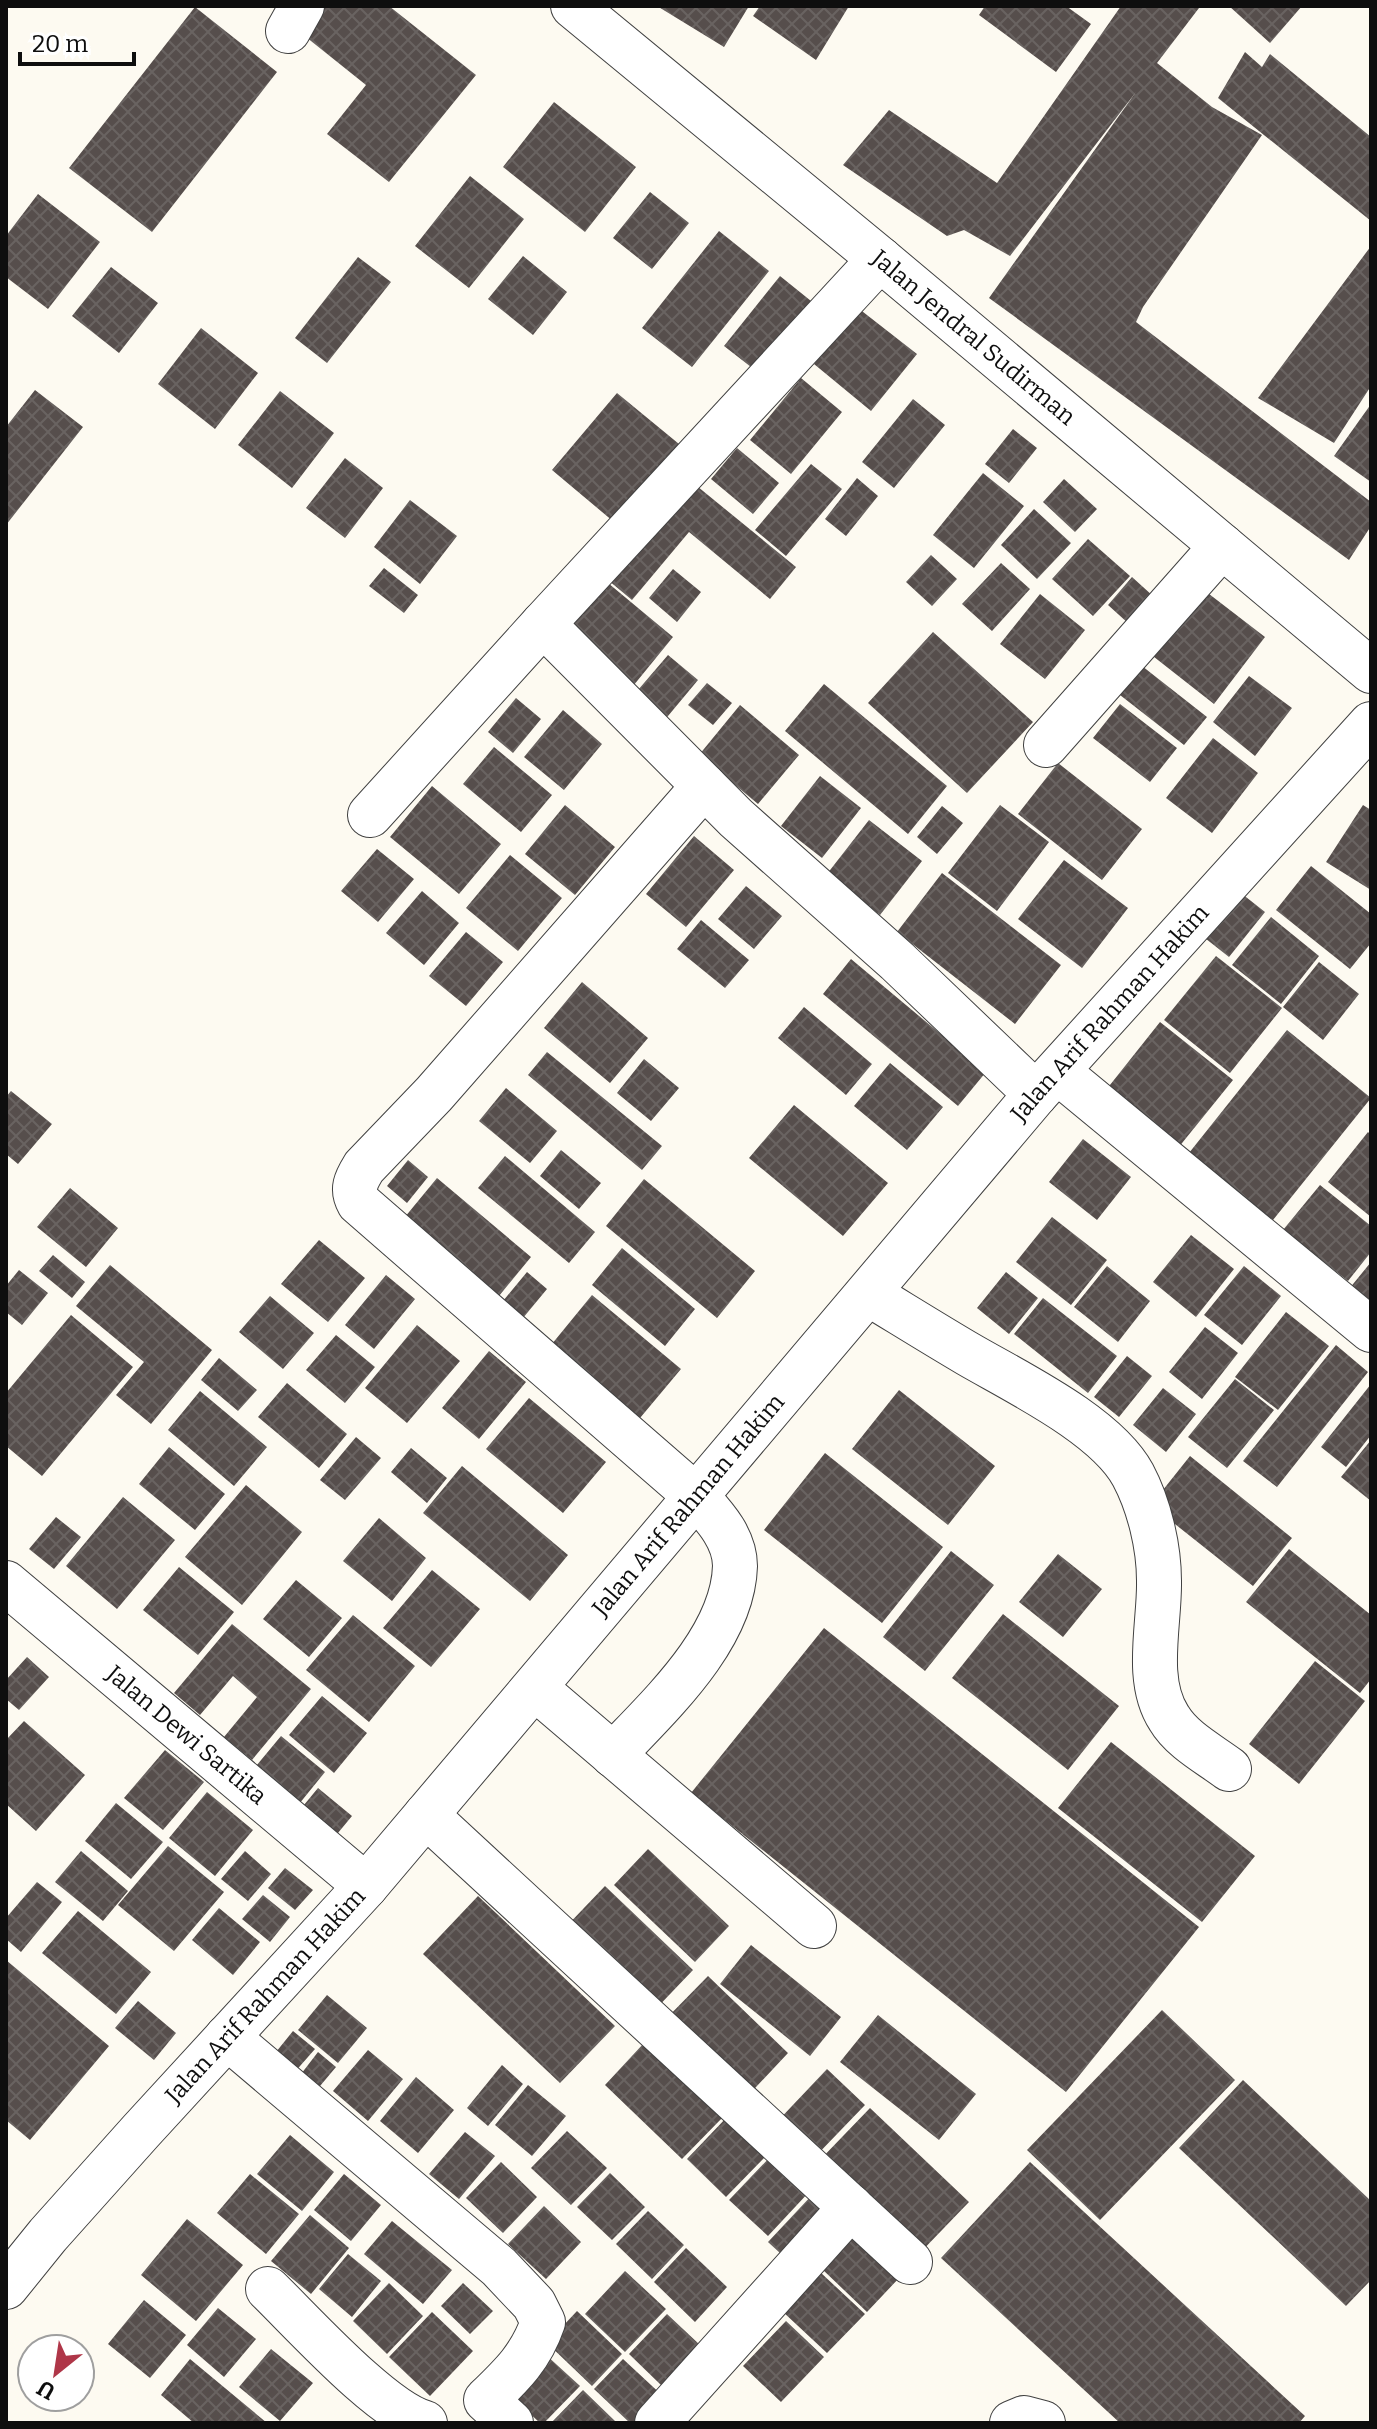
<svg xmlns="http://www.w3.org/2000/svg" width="1377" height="2429" font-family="Bitter,serif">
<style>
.building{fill:url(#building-cross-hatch)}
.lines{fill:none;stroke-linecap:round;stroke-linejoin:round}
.minor-casing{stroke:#414141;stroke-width:46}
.minor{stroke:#fff;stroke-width:44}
.labels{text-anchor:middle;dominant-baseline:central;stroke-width:8;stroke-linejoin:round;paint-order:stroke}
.street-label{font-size:24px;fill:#0e0e0e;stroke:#fff}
</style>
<defs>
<pattern id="building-cross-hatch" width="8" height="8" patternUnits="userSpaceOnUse" patternTransform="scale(2)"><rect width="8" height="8" fill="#564e4c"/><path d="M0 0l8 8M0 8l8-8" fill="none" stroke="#696361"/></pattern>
</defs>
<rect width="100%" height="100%" fill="#fdfaf1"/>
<path class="building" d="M322,6H389L476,75L389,182L327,134L366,85L301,33Z
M657,6H749L724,47Z
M760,6H849L816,60L753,16Z
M985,6H1066L1091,24L1056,72L979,15Z
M1121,6L1199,8L1157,63L1212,107L1262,135L1143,307L1136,322L1371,502V526L1349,560L989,298L1136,92L1010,256L964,230L947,236L843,165L889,110L997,183Z
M1229,6H1302L1270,43Z
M195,7L277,72L152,232L69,168Z
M1245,52L1262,67L1270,54L1371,137V221L1218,98Z
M554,102L636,167L585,232L503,167Z
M470,176L524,219L469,288L415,246Z
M650,192L689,223L652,269L613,238Z
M38,194L100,242L48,309L6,277V236Z
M719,231L769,271L692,367L642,328Z
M1371,246V386L1334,443L1258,398Z
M523,256L567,292L533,335L488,299Z
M358,257L391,282L327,363L295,338Z
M111,267L158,303L119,353L72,316Z
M780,276L816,305L760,374L724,346Z
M858,308L917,354L871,411L814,364Z
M201,328L258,373L215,429L158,384Z
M801,378L842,412L791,474L750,440Z
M35,390L83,427L6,525V427Z
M280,391L334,433L292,488L238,445Z
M617,393L679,444L614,522L552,470Z
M913,399L945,425L894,488L862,462Z
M1371,404V482L1334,456Z
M1013,429L1037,448L1009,483L985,464Z
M737,448L779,483L753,514L711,479Z
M345,458L383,488L345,538L306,508Z
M811,464L842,489L786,556L755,530Z
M983,473L1024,506L974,568L933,535Z
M857,478L878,496L846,536L825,519Z
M1064,479L1097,509L1075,532L1043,502Z
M692,482L796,567L770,599L689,532L632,600L608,580Z
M410,500L457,536L420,584L374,547Z
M1034,509L1071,543L1037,579L1001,545Z
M1088,539L1130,576L1093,616L1052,579Z
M931,555L957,579L932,606L906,582Z
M1001,563L1030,589L992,631L962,604Z
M384,568L418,595L404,613L369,586Z
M673,569L701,592L677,622L649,598Z
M1132,577L1164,606L1139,633L1108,605Z
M608,583L673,637L629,691L563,636Z
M1200,587L1265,637L1214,704L1149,653Z
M1040,594L1085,630L1045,679L1000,644Z
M933,632L1033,722L967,793L868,703Z
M668,655L698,680L663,722L632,697Z
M1142,666L1207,717L1184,745L1120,695Z
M1249,676L1292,708L1255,756L1213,722Z
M707,683L732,703L713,725L688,705Z
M824,684L947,786L908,834L785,731Z
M516,698L541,719L513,753L488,732Z
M1120,704L1177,748L1150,782L1093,738Z
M740,705L799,755L758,804L699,755Z
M563,710L602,744L564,790L524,757Z
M1213,738L1258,773L1212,833L1166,798Z
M494,747L552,795L521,832L463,784Z
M1058,763L1142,829L1102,880L1018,814Z
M820,776L861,808L822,858L781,826Z
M432,786L501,844L459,894L390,837Z
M565,805L615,847L575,895L525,854Z
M1000,805L1049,842L997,911L948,873Z
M1363,805L1371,810V890L1326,862Z
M942,806L963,823L937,854L917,837Z
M869,820L922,861L880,915L827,874Z
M694,836L734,870L686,927L646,894Z
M377,849L414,879L378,922L341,891Z
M510,855L562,898L518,951L466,908Z
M1064,860L1128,908L1082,968L1018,919Z
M1311,866L1371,914V943L1350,969L1276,910Z
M942,873L1061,965L1015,1024L897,932Z
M746,886L782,916L754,949L718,919Z
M1232,886L1265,912L1229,957L1196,931Z
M422,891L459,923L424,965L386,933Z
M1271,917L1319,956L1281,1004L1232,965Z
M701,920L749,960L725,988L677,949Z
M466,932L503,962L466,1006L429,976Z
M1216,956L1282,1008L1230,1073L1164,1020Z
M851,959L986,1072L958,1106L823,994Z
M1319,962L1359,994L1323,1040L1283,1007Z
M582,982L648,1038L610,1083L544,1028Z
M804,1007L872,1064L846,1095L778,1038Z
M1160,1022L1233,1080L1174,1153L1102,1095Z
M1287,1030L1371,1098L1273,1220L1189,1153Z
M547,1052L662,1146L642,1170L528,1075Z
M644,1059L679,1088L651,1121L617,1093Z
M890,1063L943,1107L907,1150L854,1106Z
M506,1088L557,1131L530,1163L479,1121Z
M11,1091L52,1124L18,1164L6,1154V1097Z
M794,1105L888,1183L843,1236L749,1158Z
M1368,1132L1371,1135V1217L1328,1182Z
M1083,1139L1131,1177L1097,1220L1049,1182Z
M561,1150L601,1183L579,1209L540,1176Z
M505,1156L595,1232L569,1263L478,1188Z
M408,1160L428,1177L407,1203L387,1186Z
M437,1178L531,1257L494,1302L400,1223Z
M644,1179L755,1271L717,1318L606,1226Z
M1320,1185L1371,1226V1252L1348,1281L1283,1230Z
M70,1188L118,1228L86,1267L37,1227Z
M1052,1217L1107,1260L1071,1305L1016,1262Z
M1191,1235L1234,1269L1196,1317L1153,1282Z
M319,1240L365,1278L328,1322L281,1284Z
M622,1248L695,1309L665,1346L592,1285Z
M53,1255L85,1282L72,1298L39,1271Z
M1371,1262V1306L1349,1289Z
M110,1265L212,1350L151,1424L116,1395L144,1362L76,1306Z
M1107,1266L1150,1301L1118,1342L1074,1307Z
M1244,1266L1281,1296L1242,1345L1204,1315Z
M19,1270L48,1293L22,1325L6,1312V1286Z
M527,1272L547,1289L523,1318L503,1301Z
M1006,1272L1038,1298L1009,1334L977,1308Z
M386,1275L415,1299L374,1349L345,1325Z
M592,1295L681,1369L635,1424L547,1350Z
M270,1296L314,1333L283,1369L239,1332Z
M1043,1298L1117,1356L1088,1393L1014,1334Z
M1286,1312L1329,1346L1278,1410L1235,1377Z
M71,1315L133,1367L42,1476L6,1446V1393Z
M417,1325L460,1361L407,1423L365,1388Z
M1205,1327L1238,1353L1202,1399L1169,1372Z
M336,1335L375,1367L345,1403L306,1370Z
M1336,1345L1368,1372L1277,1487L1243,1461Z
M489,1351L526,1382L479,1439L442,1408Z
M1127,1356L1152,1376L1119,1417L1094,1397Z
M219,1358L257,1390L238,1411L201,1380Z
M1235,1379L1274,1410L1227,1468L1188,1437Z
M287,1383L347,1434L319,1468L258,1417Z
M1371,1384V1435L1346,1467L1321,1447Z
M1163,1388L1196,1414L1166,1452L1133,1425Z
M899,1390L995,1466L948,1525L852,1449Z
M200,1391L267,1447L234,1486L168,1430Z
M529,1398L606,1462L563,1513L486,1449Z
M356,1437L381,1458L345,1500L320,1480Z
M1371,1440V1501L1341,1477Z
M169,1447L225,1494L195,1530L139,1484Z
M411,1448L447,1478L427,1503L391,1472Z
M825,1453L943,1547L882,1623L764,1530Z
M1190,1456L1292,1538L1253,1586L1151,1505Z
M462,1466L568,1555L530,1601L423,1513Z
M246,1485L302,1532L242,1605L185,1557Z
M123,1497L175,1540L117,1609L66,1566Z
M56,1517L81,1537L54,1569L29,1549Z
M379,1518L426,1558L392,1601L343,1561Z
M1289,1549L1371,1615V1679L1360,1693L1246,1602Z
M951,1551L994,1585L925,1671L883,1637Z
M1058,1554L1102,1589L1063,1637L1019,1602Z
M179,1567L234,1612L198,1655L143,1610Z
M432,1570L480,1609L431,1667L383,1628Z
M296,1580L342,1618L309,1657L263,1619Z
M1003,1614L1119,1706L1068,1770L952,1678Z
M353,1615L415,1666L369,1722L306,1670Z
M232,1624L311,1689L252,1760L224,1737L257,1697L233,1676L200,1715L174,1693Z
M824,1628L1199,1927L1066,2092L691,1793Z
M27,1657L49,1677L19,1710L6,1699V1680Z
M1315,1661L1365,1701L1299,1784L1249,1744Z
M322,1696L367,1733L334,1773L289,1735Z
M24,1721L85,1775L36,1831L6,1804V1740Z
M281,1736L325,1772L295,1809L251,1772Z
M1111,1742L1255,1856L1202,1922L1058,1808Z
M165,1750L204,1782L163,1830L124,1798Z
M318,1788L352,1816L333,1839L299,1811Z
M207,1792L253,1830L215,1876L169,1838Z
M116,1803L163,1842L131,1879L85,1841Z
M168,1846L224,1892L174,1951L118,1905Z
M648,1849L729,1926L695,1962L614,1885Z
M81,1851L128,1891L103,1921L55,1882Z
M245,1851L271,1874L248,1901L221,1879Z
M285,1868L313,1890L295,1910L268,1888Z
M37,1882L62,1902L21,1952L6,1939V1918Z
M605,1886L693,1970L650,2015L562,1931Z
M263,1895L290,1917L270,1942L242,1919Z
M478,1896L615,2026L560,2083L423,1954Z
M219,1908L260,1942L233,1975L192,1940Z
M78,1911L151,1972L116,2014L42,1953Z
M751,1945L841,2017L810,2056L720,1984Z
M6,1960L109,2046L30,2140L6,2120Z
M708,1976L788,2053L741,2103L659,2026Z
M327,1995L367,2028L338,2063L298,2030Z
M138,2001L176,2033L154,2060L115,2028Z
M1162,2010L1235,2080L1100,2220L1027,2150Z
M878,2015L976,2094L939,2140L840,2062Z
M293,2031L315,2049L293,2074L272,2057Z
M644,2043L723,2117L682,2159L605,2085Z
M368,2050L403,2079L368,2121L333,2091Z
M318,2052L336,2067L315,2092L298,2078Z
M502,2065L523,2084L488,2126L467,2108Z
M827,2069L865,2105L812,2160L774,2125Z
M416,2077L454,2110L418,2153L380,2121Z
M1243,2080L1371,2201V2280L1346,2306L1179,2148Z
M528,2085L566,2116L532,2156L495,2125Z
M870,2108L969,2202L916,2257L817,2163Z
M727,2117L767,2155L726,2197L687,2159Z
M567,2131L607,2168L571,2205L531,2168Z
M465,2132L495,2156L459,2199L429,2174Z
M290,2135L334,2172L302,2211L257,2174Z
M772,2155L810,2191L768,2236L729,2200Z
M501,2162L537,2197L503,2233L466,2198Z
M1030,2162L1305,2416L1299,2423H1120L941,2258Z
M610,2173L645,2207L612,2240L577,2207Z
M250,2174L299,2214L266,2254L217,2213Z
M344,2174L381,2205L351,2241L314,2210Z
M813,2194L837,2217L792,2264L768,2242Z
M544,2206L581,2242L546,2279L508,2244Z
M648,2211L684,2245L652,2279L616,2244Z
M310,2215L349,2248L311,2294L271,2261Z
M187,2219L243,2265L196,2321L141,2275Z
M392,2221L452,2270L423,2304L364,2254Z
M856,2234L900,2277L867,2312L822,2269Z
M686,2248L727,2287L695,2322L654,2282Z
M348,2254L381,2281L352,2317L319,2289Z
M625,2271L666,2309L625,2352L585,2314Z
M820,2272L865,2314L827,2353L782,2311Z
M389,2283L423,2316L387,2354L353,2321Z
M463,2283L493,2311L470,2334L441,2306Z
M144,2300L186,2335L150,2378L108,2344Z
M218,2308L256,2339L224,2377L187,2345Z
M577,2311L622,2354L592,2386L547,2343Z
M432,2312L473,2351L430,2396L389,2357Z
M667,2314L700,2345L661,2385L629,2354Z
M786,2321L824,2357L781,2402L743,2366Z
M271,2349L313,2383L280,2421L239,2387Z
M545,2354L580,2386L544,2423H540L508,2393Z
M190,2359L267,2423H194L161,2395Z
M623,2359L665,2398L641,2423H630L594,2389Z
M583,2390L617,2423H551Z"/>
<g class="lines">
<defs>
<g id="minor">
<path id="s1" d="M573,6L880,259L1371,671"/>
<path d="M288,31L302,6"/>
<path d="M880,259L543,624L736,818L897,961L1036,1094"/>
<path d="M1046,745L1222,546"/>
<path d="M370,815L543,624"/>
<path d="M1058,1072L1371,1330"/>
<path d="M869,1294C902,1314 934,1334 968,1354C1016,1382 1106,1425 1133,1475C1149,1505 1159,1546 1159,1581C1160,1623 1144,1680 1169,1718C1182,1740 1209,1754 1229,1769"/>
<path id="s2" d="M6,1583L366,1886"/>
<path d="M535,1688L814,1926"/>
<path d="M613,1755C659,1706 733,1639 735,1566C735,1538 714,1516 697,1497L359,1203C351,1189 356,1180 364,1167L434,1094L704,786"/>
<path d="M426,1815L910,2262"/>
<path d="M227,2037L499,2267L534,2304L543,2322C531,2357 512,2375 486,2400L511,2423"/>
<path id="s3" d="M6,2287L48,2235L141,2131L366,1886L1036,1094L1371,724"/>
<path d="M268,2289C303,2323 382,2411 425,2423"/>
<path d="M657,2423L851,2207"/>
<path d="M1012,2423L1024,2418L1043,2423"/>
</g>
</defs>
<use href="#minor" class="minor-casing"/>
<use href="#minor" class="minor"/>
</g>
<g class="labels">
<g class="street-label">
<text stroke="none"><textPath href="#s1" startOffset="520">Jalan Jendral Sudirman</textPath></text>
<text stroke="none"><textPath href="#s3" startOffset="1686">Jalan Arif Rahman Hakim</textPath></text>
<text stroke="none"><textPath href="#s3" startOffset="1038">Jalan Arif Rahman Hakim</textPath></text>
<text stroke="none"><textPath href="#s2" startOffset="236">Jalan Dewi Sartika</textPath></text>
<text stroke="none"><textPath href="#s3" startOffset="390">Jalan Arif Rahman Hakim</textPath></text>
</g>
</g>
<rect width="1377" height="2429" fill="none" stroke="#0e0e0e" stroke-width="16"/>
<g transform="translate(56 2373) rotate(210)"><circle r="38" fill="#ffffff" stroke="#9f9f9f" stroke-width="2"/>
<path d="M0-6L14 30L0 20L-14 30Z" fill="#af3648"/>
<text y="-12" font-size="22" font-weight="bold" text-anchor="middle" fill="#0e0e0e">U</text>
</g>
<path d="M20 52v12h114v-12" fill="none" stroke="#0e0e0e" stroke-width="4"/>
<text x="32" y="52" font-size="24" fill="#0e0e0e" stroke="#ffffff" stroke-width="6" paint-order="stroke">20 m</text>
</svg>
